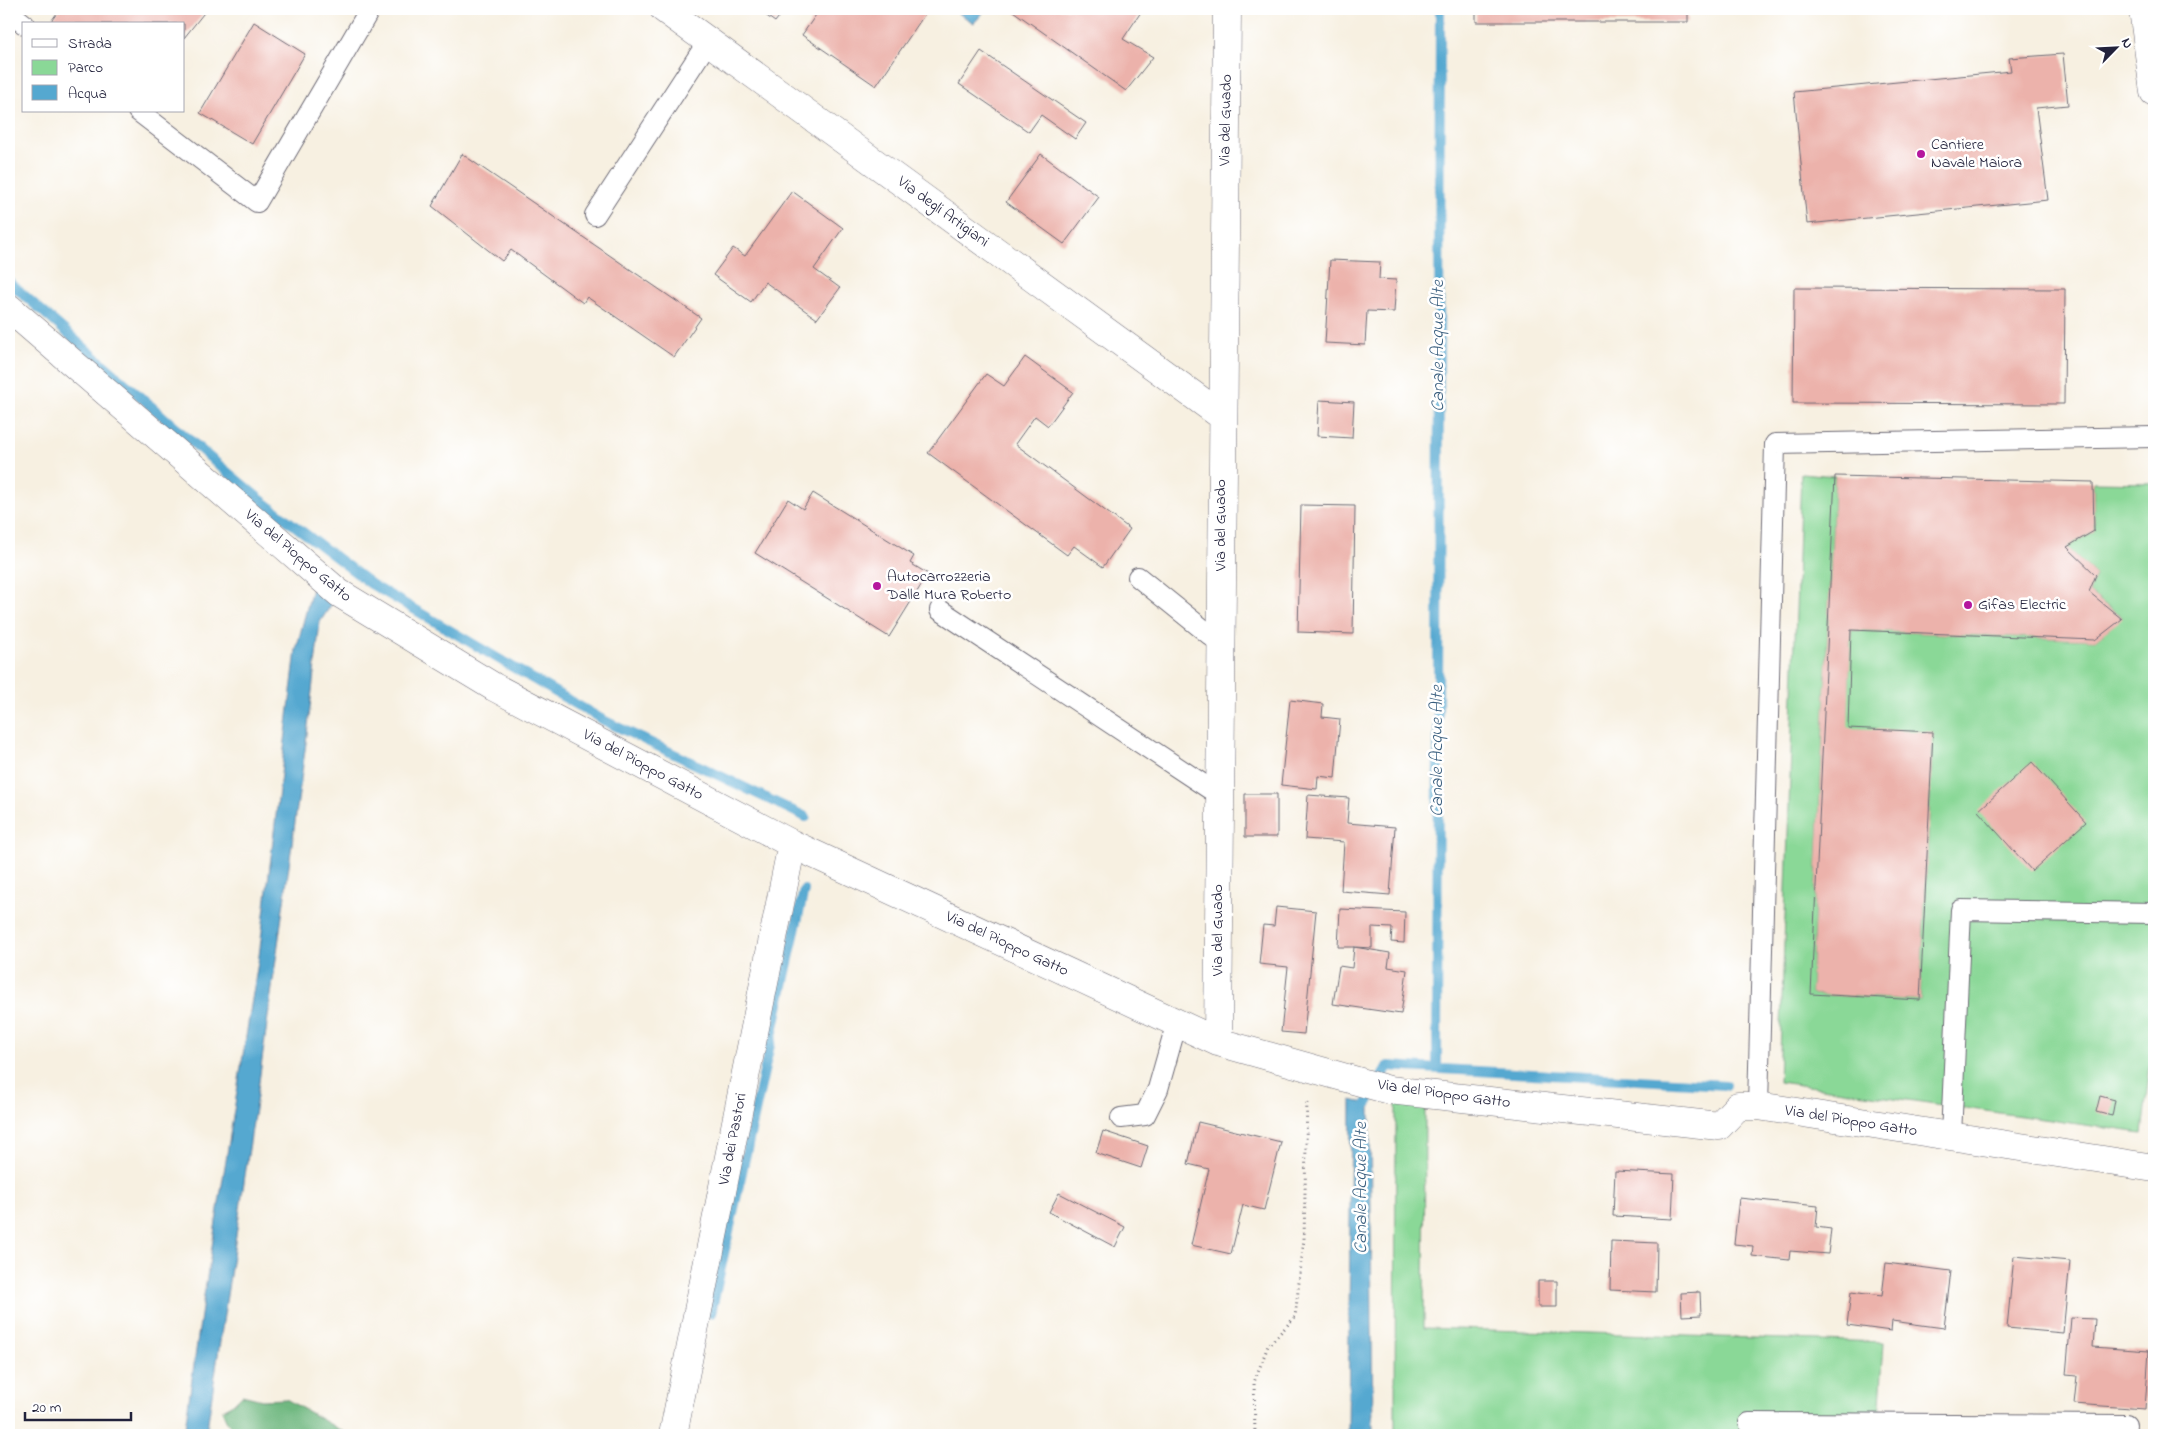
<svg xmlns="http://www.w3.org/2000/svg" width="2163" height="1444" font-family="'Indie Flower',sans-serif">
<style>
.green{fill:#8ad897;stroke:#567d69}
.forest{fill:#6fb880;stroke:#486d5e}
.water{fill:#55a8d0;stroke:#3c6586}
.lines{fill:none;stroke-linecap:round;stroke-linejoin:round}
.stream{stroke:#55a8d0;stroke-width:10}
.building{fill:#ecb2ab}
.service-casing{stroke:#6d6a75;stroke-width:22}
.minor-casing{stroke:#6d6a75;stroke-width:29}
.path{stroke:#6d6a75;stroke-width:3;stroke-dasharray:1 4;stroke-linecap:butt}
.service{stroke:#fff;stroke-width:20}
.minor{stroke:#fff;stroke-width:28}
.poi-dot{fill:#b5179e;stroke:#fff;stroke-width:2}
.labels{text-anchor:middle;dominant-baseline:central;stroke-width:5;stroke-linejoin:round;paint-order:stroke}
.street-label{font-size:16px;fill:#22223b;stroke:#fff}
.poi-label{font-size:16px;fill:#22223b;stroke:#fff;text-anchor:start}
.water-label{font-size:18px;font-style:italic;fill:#395e7e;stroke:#fff}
</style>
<rect width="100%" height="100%" fill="#fff"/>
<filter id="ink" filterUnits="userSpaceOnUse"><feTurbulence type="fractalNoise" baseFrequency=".02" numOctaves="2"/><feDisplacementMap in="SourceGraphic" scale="10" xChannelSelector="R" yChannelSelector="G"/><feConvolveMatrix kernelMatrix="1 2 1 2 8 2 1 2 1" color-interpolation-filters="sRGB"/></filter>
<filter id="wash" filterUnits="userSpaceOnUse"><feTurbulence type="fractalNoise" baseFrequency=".0096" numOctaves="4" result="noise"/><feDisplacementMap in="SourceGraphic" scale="20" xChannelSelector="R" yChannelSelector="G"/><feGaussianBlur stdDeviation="1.12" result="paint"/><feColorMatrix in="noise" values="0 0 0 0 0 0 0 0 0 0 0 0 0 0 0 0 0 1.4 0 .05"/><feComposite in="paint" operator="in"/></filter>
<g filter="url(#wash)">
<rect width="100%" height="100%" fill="#f7f0e1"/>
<path class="green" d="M1801,473L1835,476L1811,994L1920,1000L1933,733L1847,731L1851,630L2095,640L2122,618L2089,592L2096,575L2067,547L2094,531L2093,482L2154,483V1032L2142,1133L1779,1082Z
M1396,1102L1425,1107L1424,1328L1884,1342L1878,1435H1395Z"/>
<path class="forest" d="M242,1395L262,1400L286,1399L349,1435H212L234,1431L227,1422L222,1410L233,1404Z"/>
<path class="water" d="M952,9H976L983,13L974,23Z
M316,573L339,593L320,622L306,743L258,1089L206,1435H184L202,1308L259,956L296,650Z
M1351,1100L1370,1104L1373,1435H1348Z"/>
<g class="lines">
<path class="stream" d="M9,282L207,455L261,500L371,584L603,720L806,817
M1437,1068L1440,9
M1362,1112L1388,1066L1726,1085
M711,1313L804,890"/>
</g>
<g id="blocks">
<path class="building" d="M60,9H207L184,38V24H49Z
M757,9H785L775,22Z
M820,9H925L927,11L876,86L802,35Z
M1010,9H1143L1123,39L1153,57L1126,91Z
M1476,9H1688V22H1476Z
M254,22L305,54L252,144L200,113Z
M981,51L1086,123L1075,139L1041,115L1029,132L959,84Z
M2063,54L2068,105L2036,108L2048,200L1807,224L1794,92L2011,71L2009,58Z
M462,154L701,318L674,357L587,297L583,303L511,250L502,261L432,206Z
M1041,154L1099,197L1064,244L1006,202Z
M792,191L843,228L814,269L840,288L817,319L765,282L751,302L713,275L733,248L745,256Z
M1330,260L1380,262L1379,279L1396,280L1394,312L1367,311L1365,345L1325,343Z
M1794,288L2065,289L2064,404L1793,403Z
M1025,357L1073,392L1048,426L1035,416L1015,444L1130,529L1103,567L1074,546L1067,555L928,453L986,374L1004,386Z
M1319,400L1354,402L1352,438L1317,436Z
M1835,476L2093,482L2094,531L2067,547L2096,575L2089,592L2122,619L2095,640L1851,630L1848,728L1933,732L1920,1000L1811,994Z
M813,493L914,556L910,563L928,574L889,637L755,553L788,499L803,509Z
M1301,505L1355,506L1353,634L1298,632Z
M1290,700L1323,704L1322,717L1340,719L1335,778L1318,776L1317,789L1281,785Z
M2032,762L2086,822L2032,871L1978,811Z
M1245,794H1277V837H1245Z
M1308,795L1349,798L1347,823L1395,827L1390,895L1341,891L1344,842L1305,839Z
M1276,907L1316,911L1304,1034L1281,1032L1288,967L1259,964L1263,925L1274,926Z
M1340,909L1405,912L1404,943L1391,942L1392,928L1372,927V948L1354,947L1390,953L1388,967L1407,970L1401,1014L1333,1004L1339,966L1352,968L1354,947H1338Z
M2100,1096L2115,1100L2112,1116L2096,1112Z
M1198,1122L1281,1142L1264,1210L1243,1205L1231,1254L1191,1245L1209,1169L1188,1164Z
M1103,1131L1148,1146L1141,1168L1096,1153Z
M1615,1171L1674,1174L1672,1219L1613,1216Z
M1059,1193L1125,1227L1115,1247L1049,1212Z
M1739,1198L1818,1206L1816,1227L1831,1229L1828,1254L1790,1251L1789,1260L1752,1256L1753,1246L1734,1244Z
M1611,1241L1657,1243L1656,1292L1610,1290Z
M2014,1256L2070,1261L2063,1333L2007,1328Z
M1886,1263L1951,1271L1944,1328L1892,1321L1891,1331L1847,1325L1851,1292L1882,1296Z
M1538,1281H1557V1307H1538Z
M1700,1292L1701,1315L1682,1316L1681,1293Z
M2153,1294H2154V1307H2152Z
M2071,1318L2095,1319L2093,1347L2149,1351L2145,1409L2074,1404L2077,1376L2066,1375Z
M2153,1409L2154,1435H2151Z"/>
</g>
</g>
<g filter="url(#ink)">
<use href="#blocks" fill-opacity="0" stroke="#6d6a75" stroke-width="1"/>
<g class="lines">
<defs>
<path id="service" d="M9,12L24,24
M138,111L257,202L370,9
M595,215L709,40
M1138,577L1220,643
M940,610L1219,795
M1758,1106L1775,444L2154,437
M1121,1118L1145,1115L1158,1089L1177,1022
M1951,1136L1961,910L2154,913
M1749,1423L2126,1425L2124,1435"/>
<path id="minor" d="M664,9L1222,416
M2143,9L2154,92
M9,308L339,593L494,687L792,844L1218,1042L1389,1090L1719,1126L1738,1106H1758L2154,1168
M1218,1042L1227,9
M673,1435L792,844"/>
</defs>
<use href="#service" class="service-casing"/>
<use href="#minor" class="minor-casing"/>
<path class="path" d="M1255,1435L1254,1382L1268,1346L1295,1317L1304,1239L1307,1099"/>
<use href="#service" class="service"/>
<use href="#minor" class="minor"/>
</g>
</g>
<g class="poi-dot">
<circle cx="1921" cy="154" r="5"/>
<circle cx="877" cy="586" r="5"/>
<circle cx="1968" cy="605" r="5"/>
</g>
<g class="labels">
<g class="street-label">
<text transform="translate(1226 120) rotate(-89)">Via del Guado</text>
<text transform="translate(943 212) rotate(36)">Via degli Artigiani</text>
<text transform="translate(1221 525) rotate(-90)">Via del Guado</text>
<text transform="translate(298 556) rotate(40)">Via del Pioppo Gatto</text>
<text transform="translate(643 765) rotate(28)">Via del Pioppo Gatto</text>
<text transform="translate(1218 930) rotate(-90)">Via del Guado</text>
<text transform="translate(1007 944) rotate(25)">Via del Pioppo Gatto</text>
<text transform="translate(1444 1094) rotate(8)">Via del Pioppo Gatto</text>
<text transform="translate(1851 1121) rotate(9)">Via del Pioppo Gatto</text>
<text transform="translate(733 1139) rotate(-79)">Via dei Pastori</text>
</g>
<g class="poi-label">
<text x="1931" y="145">Cantiere<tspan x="1931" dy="18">Navale Maiora</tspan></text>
<text x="887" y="577">Autocarrozzeria<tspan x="887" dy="18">Dalle Mura Roberto</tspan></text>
<text x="1978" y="605">Gifas Electric</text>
</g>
<g class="water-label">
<text transform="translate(1439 346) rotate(-90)">Canale Acque Alte</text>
<text transform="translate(1438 751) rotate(-90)">Canale Acque Alte</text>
<text transform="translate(1362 1188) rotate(-90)">Canale Acque Alte</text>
</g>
</g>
<rect width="2163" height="1444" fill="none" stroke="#fff" stroke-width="30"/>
<rect x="22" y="22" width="162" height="90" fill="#ffffff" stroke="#a7a7b1"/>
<rect x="32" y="39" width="25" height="8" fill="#ffffff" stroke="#a7a7b1"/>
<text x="68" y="48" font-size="15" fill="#22223b">Strada</text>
<rect x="32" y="60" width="25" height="15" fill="#8ad897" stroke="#a7a7b1"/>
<text x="68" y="72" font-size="15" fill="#22223b">Parco</text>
<rect x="32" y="85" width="25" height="15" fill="#55a8d0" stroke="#a7a7b1"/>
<text x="68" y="98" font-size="15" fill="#22223b">Acqua</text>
<g transform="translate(2116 48) rotate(66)" stroke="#ffffff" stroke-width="4" paint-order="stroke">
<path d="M0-4L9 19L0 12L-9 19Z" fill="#22223b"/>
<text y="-8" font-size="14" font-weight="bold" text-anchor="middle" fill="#22223b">N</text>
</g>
<path d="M25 1412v8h106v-8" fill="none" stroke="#22223b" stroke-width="2.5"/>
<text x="32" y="1412" font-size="15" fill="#22223b" stroke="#ffffff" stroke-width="4" paint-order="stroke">20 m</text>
</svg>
